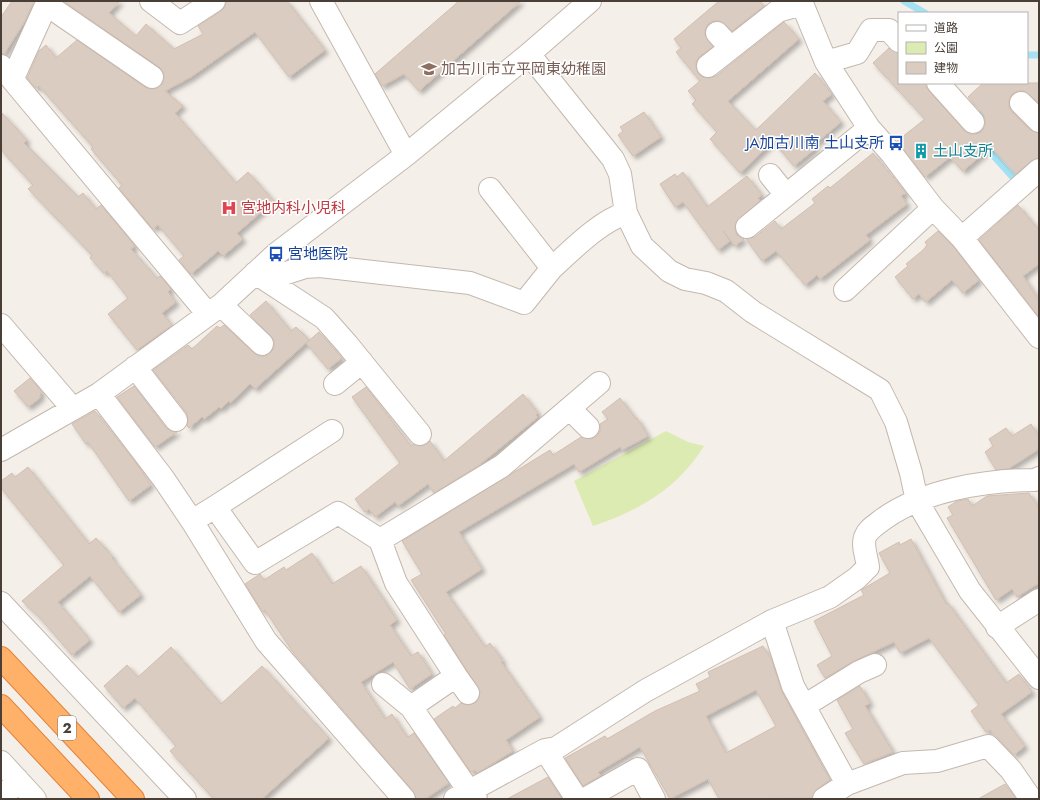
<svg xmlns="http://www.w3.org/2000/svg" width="1040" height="800" font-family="Jost,'Noto Sans JP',sans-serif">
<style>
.green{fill:#dcebb1}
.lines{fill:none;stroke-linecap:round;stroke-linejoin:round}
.stream{stroke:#a4e2f3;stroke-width:7}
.building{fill:#daccc1;stroke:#d2bfb1;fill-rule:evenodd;filter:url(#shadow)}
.minor-casing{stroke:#c4b8ae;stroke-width:24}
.highway-casing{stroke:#e48235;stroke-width:24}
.minor{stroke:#fff;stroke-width:22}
.highway{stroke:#ffb16a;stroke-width:22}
.labels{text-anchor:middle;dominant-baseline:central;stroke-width:3;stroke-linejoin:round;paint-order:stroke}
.shield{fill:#fff;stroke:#807973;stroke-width:1}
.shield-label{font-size:14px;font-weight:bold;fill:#493f37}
.education-label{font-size:15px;fill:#785e54;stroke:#fff;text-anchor:start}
.transit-label{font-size:15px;fill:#164399;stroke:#fff;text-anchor:end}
.culture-label{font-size:15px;fill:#0d838f;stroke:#fff;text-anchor:start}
.health-label{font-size:15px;fill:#be3a42;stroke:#fff;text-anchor:start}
</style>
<defs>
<filter id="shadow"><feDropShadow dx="3.5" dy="3.5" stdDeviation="2" flood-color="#0004"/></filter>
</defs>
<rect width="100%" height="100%" fill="#f5efe9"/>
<path class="green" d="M666,431L688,442L704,446C677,489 640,510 593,526L574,481Z"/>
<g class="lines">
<path class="stream" d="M904,1L925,13
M1027,55H1039
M985,106C981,121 974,128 982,143L1018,183"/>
</g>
<path class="building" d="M12,1H34L25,21L4,54H1V17Z
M63,1H120L109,13L136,36L146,24L174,49L203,34L198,26L221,11L225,7L226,1H287L325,50L289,77L255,32L191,77L165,91L183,106L175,113L236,183L248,172L274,201L237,233L243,239L223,256L218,251L191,274L179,260L184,256L158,225L153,229L119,188L122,185L91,149L93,147L39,86L36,88L27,78L39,51L46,45L56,58L77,40L145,87L151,89L157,88L162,84L164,78L163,72L159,67Z
M459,1H521L419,91L404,74L382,86L375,74Z
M719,1H760L764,6L732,31L720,21H714L708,24L705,30V35L713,47L700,56L696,62V67L698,73L703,77L709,78L716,76L784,22L799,39L728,101L756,130L815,73L832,94L823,101L841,122L814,145L816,148L794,166L773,141L740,173L710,139L717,132L692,104L696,100L688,91L700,81L676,52L681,48L674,39Z
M889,48L899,53V83H924L929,91L964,130L970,134H976L981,132L985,126V119L983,114L968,97L983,83H1039V103L1024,91H1018L1012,94L1009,100V107L1012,112L1030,130L1039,133V158L1031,161L1016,174L991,147L963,171L950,157L925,177L897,141L925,119L873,63Z
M1,112L27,140L24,143L78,197L83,193L96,209L101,205L135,246L131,249L157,278L160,276L171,289L168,292L176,302L162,313L172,325L137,350L108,314L128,298L107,271L104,273L90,258L92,255L28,189L33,185L1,150Z
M644,112L661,137L633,156L618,135L623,131L620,127Z
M873,153L906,193L901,196L907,204L866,235L870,240L820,279L817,275L805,285L776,251L762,261L746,239L755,237L775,221L781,229L815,203L812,199L828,186L830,188Z
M683,172L707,207L747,176L762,195L758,198L760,201L736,222L735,229L737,235L744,239L735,246L723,231L730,241L718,250L683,202L675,207L660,184L675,174L677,177Z
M1018,205L1039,230V264L1023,276L1039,300V317L979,240Z
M938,231L953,246L979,280L963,293L952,280L926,302L919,294L913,299L895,277L908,266L906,264L923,250L927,245L925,242Z
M266,301L291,331L296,327L309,340L255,389L250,384L230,403L229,401L221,409L219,407L204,419L202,417L189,428L187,426L188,419L186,412L153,370L188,345L192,349L217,326L220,328L224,325L254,353L259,356H266L271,352L274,347V340L250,315Z
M319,332L342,358L328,369L306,343Z
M30,378L41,391L40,398L28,407L14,391Z
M134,386L166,428L171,431L177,432L155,447L117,397Z
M366,387L411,446L414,444L422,446L430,441L444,461L523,394L538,413L536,415L538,417L478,466L434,493L428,484L398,506L395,502L375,517L369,509L365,512L355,499L400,463L352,397Z
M620,398L636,419L637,418L648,436L622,450L620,447L579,472L574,464L459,532L482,569L446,592L485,647L490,643L503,661L501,662L540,717L506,740L513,751L477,773L475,770L471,772L434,719L453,706L455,708L461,703L469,705L475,703L479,698L480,691L444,635L446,634L411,580L422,574L402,541L550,450L553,455L581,437L591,439L597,436L600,431V424L608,419L602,412Z
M95,411L134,460L151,485L129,501L88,442L86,444L72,424Z
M1031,424L1039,436V449L1008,469L996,470L985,452L993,446L989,439L1006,428L1012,436Z
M28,467L89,544L96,538L113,557L112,558L141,595L119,612L90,576L58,602L90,640L72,655L40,618L22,601L64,565L1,488V481L12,473L15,477Z
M1029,493L1039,508V583L1017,597L1012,589L996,600L947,518L953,515L948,507L957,501L968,499L972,506L987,496Z
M911,539L946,604L948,603L1006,683L1019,674L1032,692L1001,714L1025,746L1014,755L990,730L986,732L971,711L979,705L929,638L900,653L894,642L854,661L825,678L817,665L832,656L814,621L864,595L861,590L890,573L879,553L899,542L900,545Z
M312,553L332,584L361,566L397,620L390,625L411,656L418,652L432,674L410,689L393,662L361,682L385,719L392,714L406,736L408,737L414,733L449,783L425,799H416L413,791L292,651L265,610L263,612L245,584L260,574L264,580L284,567L286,570Z
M763,646L772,661L782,692L830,780L817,789L812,798L719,799L708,779L670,799L640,747L598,772L601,775L583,786L565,758L605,736L607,739L655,711L700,691L696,684L710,677L708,672ZM756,690L776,726L726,753L706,716Z
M171,647L221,704L262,666L329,738L262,799H214L170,751L176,746L135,698L123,708L104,686L127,665L138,677Z
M860,686L870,703L865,706L893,752L864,764L845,733L853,729L837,700Z
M548,777L562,799H507Z
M1005,784L1016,799H978Z"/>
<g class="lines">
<defs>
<path id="minor" d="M151,1L180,23L214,1
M321,1L406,155
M801,1L826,62L869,128L892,154L933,208L962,238L1039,337
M47,5L152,77
M717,33L731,48
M529,54L613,159L620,174L626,213L642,246L669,271L685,279L706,283L726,291L753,312L880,390L896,422L911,473L917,501L970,591L1039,678
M826,62L857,53L871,30H889L899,41
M1,66L207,313
M708,66L778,11L802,4
M13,78L48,1
M938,83L973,122
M1021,103L1039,121
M770,175L786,195
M490,189L552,268C573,249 599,222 626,213
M747,227L869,128
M962,238L1039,170
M255,273L277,276L305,267L320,266L470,283L524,303L552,268
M257,274L324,318L347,344L420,434
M845,290L933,208
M221,305L262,344
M1,325L73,409
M135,367L176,420
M335,384L362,362
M99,394L163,478L192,521L266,641L404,799
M570,409L588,427
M1,450L99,394L221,305L276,254L406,155L529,54L590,1
M215,507L332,431
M192,521L215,507L255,563L338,513L380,540L396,583L456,676L411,707L469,791L476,799
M380,540L502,466L599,383
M1,603L185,799
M772,621L793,686L847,784L824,799
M997,627L1039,600
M456,676L468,693
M383,684L411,707
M804,706L859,672L875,665
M545,750L577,799
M1,762L35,799
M847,784L903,763L937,761L988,746L1011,770L1031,799
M3,799L17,779
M455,799L545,750L556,748L645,691L772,621L830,597L857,578L868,567C867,558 862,546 865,537C868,529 876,525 882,520C923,490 986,480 1035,480L1039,478
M585,799L638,769L654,799"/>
<path id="highway" d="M1,658L133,799
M1,706L88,799"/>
</defs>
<use href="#minor" class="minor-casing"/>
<use href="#highway" class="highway-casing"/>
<use href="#minor" class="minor"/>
<use href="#highway" class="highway"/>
</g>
<defs>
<symbol id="school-bare" viewBox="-9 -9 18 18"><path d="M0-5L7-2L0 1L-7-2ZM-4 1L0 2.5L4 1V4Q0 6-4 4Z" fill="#8d6e63" stroke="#fff" stroke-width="2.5" paint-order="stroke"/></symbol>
<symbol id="bus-bare" viewBox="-9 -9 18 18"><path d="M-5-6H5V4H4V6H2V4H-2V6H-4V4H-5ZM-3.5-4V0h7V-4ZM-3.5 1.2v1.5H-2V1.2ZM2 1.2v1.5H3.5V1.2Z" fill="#1a4fb4" stroke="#fff" stroke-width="2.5" paint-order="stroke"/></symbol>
<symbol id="building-bare" viewBox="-9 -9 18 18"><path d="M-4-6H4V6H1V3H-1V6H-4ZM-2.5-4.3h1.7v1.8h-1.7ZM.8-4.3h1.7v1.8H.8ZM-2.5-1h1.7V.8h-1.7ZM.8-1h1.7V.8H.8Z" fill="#0f9aa8" stroke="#fff" stroke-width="2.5" paint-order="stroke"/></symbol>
<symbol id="hospital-bare" viewBox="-9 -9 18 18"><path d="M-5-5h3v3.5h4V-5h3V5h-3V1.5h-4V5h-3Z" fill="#e0444e" stroke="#fff" stroke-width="2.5" paint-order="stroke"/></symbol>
</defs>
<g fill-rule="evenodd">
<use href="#school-bare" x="418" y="58" width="22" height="22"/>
<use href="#bus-bare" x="885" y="132" width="22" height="22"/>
<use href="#building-bare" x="910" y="140" width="22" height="22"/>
<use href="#hospital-bare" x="218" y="197" width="22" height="22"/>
<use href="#bus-bare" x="265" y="243" width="22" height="22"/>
</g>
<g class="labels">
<rect class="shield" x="58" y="716" width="18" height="24" rx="3"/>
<g class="shield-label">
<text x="67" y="728">2</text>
</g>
<g class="education-label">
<text x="441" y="69">加古川市立平岡東幼稚園</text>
</g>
<g class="transit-label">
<text x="884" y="143">JA加古川南 土山支所</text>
<text x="288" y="254" text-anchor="start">宮地医院</text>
</g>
<g class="culture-label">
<text x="933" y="151">土山支所</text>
</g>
<g class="health-label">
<text x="241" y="208">宮地内科小児科</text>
</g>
</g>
<rect width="1040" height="800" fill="none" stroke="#493f37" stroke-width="4"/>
<rect x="898" y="12" width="130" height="72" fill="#ffffff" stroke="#b6b2af"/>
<rect x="906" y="25" width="20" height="6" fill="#ffffff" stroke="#b6b2af"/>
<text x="934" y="32" font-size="12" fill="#493f37">道路</text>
<rect x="906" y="42" width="20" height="12" fill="#dcebb1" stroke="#b6b2af"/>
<text x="934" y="52" font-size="12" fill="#493f37">公園</text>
<rect x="906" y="62" width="20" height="12" fill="#daccc1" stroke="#b6b2af"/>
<text x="934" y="72" font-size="12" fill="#493f37">建物</text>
</svg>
